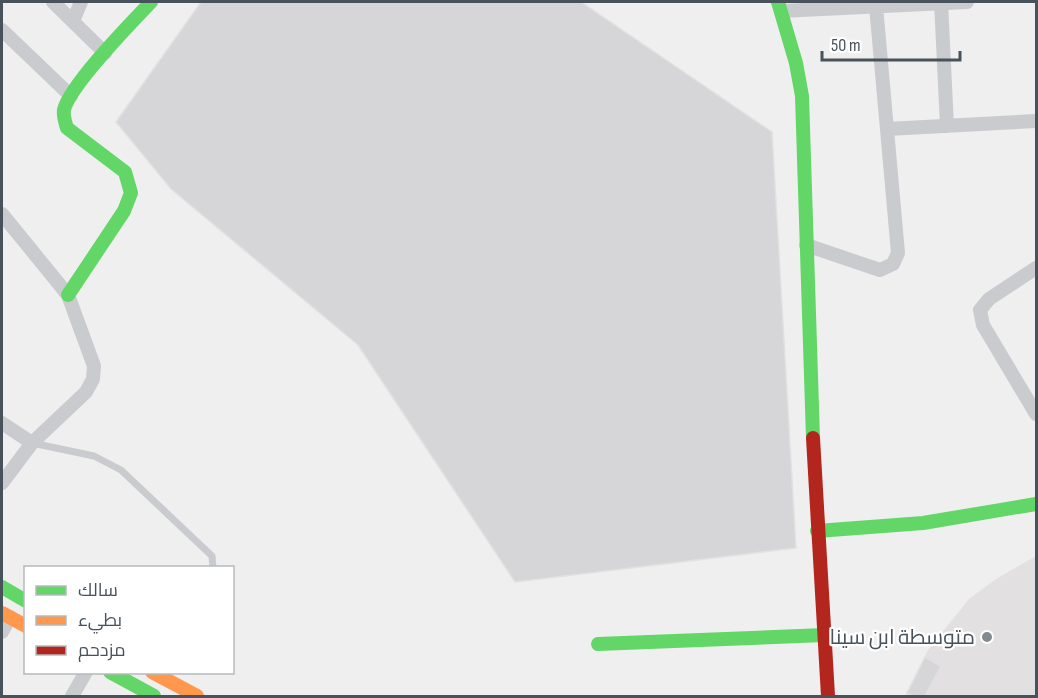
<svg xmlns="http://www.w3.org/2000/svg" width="1038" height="698" font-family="'Sofia Sans Condensed',Cairo,sans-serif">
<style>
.education{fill:#e2e0e1}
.building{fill:#d6d6d8;stroke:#e1e1e2;stroke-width:1.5}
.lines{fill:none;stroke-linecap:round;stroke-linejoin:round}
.lane{stroke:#c9cbce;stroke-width:7}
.street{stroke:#c9cbce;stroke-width:14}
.fast{stroke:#63d668;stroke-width:14}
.slow{stroke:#ff974d;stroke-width:14}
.jam{stroke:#b3261e;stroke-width:14}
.poi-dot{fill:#82898f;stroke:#fff;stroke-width:2}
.labels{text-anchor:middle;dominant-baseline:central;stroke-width:4.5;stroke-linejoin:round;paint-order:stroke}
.poi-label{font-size:21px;fill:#47525b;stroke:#fff;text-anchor:end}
</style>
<rect width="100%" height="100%" fill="#f0efef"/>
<path class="education" d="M1036,556V696H905L928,650L969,599L996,579Z"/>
<path class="building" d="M201,2H581L772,132L796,548L515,582L358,345L171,189L116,122Z
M925,657L941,666L925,696H913L907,693Z"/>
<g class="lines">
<path class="lane" d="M32,443L94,456L121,470L212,556L213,568"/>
<path class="street" d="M53,2L105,53
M941,2L947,126
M781,11L967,2
M73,21L81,2
M2,30L71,96
M887,129L1036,121
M2,214L68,295L94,366L93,379L86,392L32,443
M806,245L880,270L893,264L898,253L876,6
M1036,268L989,299L980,310L983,325L1036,414
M2,423L32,443L2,483
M2,632L10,617
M72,696L86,672"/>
<path class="fast" d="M778,2L796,63L802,96L813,438
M68,295L124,211L131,193L125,172L67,128C65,122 63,116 64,110C70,85 131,23 151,2
M817,531L923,523L1036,504
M2,587L26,601
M598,644L824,635
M110,672L154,696"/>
<path class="slow" d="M2,613L26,626
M152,672L197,696"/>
<path class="jam" d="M813,438L828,696"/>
</g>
<circle class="poi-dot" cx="987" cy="637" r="6"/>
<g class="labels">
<g class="poi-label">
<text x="975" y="637">متوسطة ابن سينا</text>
</g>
</g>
<rect width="1038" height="698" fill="none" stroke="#47525b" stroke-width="6"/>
<rect x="24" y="566" width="210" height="108" fill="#ffffff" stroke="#b5babd" stroke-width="1.5"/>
<rect x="36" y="586" width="30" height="9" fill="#63d668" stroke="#b5babd" stroke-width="1.5"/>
<text x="78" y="596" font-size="18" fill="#47525b">سالك</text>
<rect x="36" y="616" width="30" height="9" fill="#ff974d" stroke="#b5babd" stroke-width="1.5"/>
<text x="78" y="626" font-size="18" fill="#47525b">بطيء</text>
<rect x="36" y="646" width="30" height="9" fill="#b3261e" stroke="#b5babd" stroke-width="1.5"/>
<text x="78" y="656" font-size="18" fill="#47525b">مزدحم</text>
<path d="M822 51v9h138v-9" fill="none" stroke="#47525b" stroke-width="3"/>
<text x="831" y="51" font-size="18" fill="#47525b" stroke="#ffffff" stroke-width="4.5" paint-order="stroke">50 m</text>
</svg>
